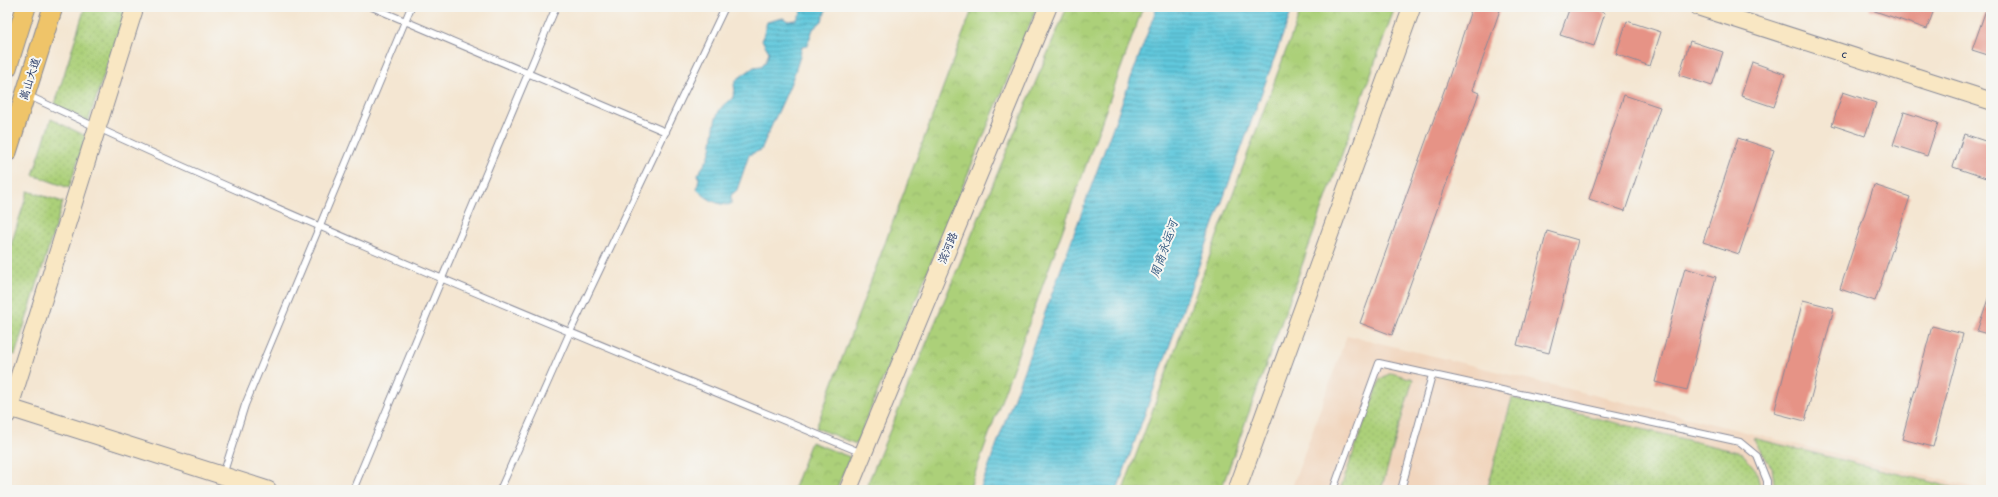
<svg xmlns="http://www.w3.org/2000/svg" width="1998" height="497" font-family="'Shantell Sans','LXGW WenKai TC',sans-serif">
<style>
.built{fill:#f1d5bd}
.grass{fill:url(#grass-dots);stroke:#64806c}
.park{fill:url(#park-crowns);stroke:#64806c}
.water{fill:url(#water-rules);stroke:#3e7c9d}
.building{fill:#e69386}
.lines{fill:none;stroke-linecap:round;stroke-linejoin:round}
.lane-casing{stroke:#888a98;stroke-width:8}
.secondary-casing{stroke:#888a98;stroke-width:19}
.primary-casing{stroke:#888a98;stroke-width:21}
.lane{stroke:#fff;stroke-width:6}
.secondary{stroke:#f9e7c3;stroke-width:17}
.primary{stroke:#efc469;stroke-width:19}
.labels{text-anchor:middle;dominant-baseline:central;stroke-width:4;stroke-linejoin:round;paint-order:stroke}
.street-label{font-size:11px;fill:#1b2f5e;stroke:#f6f6f2}
.water-label{font-size:12px;font-style:italic;fill:#2c557e;stroke:#f6f6f2}
</style>
<defs>
<pattern id="grass-dots" width="8" height="8" patternUnits="userSpaceOnUse"><rect width="8" height="8" fill="#acd079"/><path d="M2 2h.1M6 6h.1" fill="none" stroke="#93b36b" stroke-width="1.8" stroke-linecap="round"/></pattern>
<pattern id="park-crowns" width="20" height="18" patternUnits="userSpaceOnUse"><rect width="20" height="18" fill="#acd079"/><path d="M2 6a3 3 0 1 1 6 0M12 15a3 3 0 1 1 6 0" fill="none" stroke="#93b36b"/></pattern>
<pattern id="water-rules" width="6" height="5" patternUnits="userSpaceOnUse"><rect width="6" height="5" fill="#60c8dc"/><path d="M0 2.5h6" fill="none" stroke="#4ea3b6"/></pattern>
</defs>
<rect width="100%" height="100%" fill="#f6f6f2"/>
<filter id="ink" filterUnits="userSpaceOnUse"><feTurbulence type="fractalNoise" baseFrequency=".025" numOctaves="2"/><feDisplacementMap in="SourceGraphic" scale="8" xChannelSelector="R" yChannelSelector="G"/><feConvolveMatrix kernelMatrix="1 2 1 2 8 2 1 2 1" color-interpolation-filters="sRGB"/></filter>
<filter id="wash" filterUnits="userSpaceOnUse"><feTurbulence type="fractalNoise" baseFrequency=".012" numOctaves="4" result="noise"/><feDisplacementMap in="SourceGraphic" scale="16" xChannelSelector="R" yChannelSelector="G"/><feGaussianBlur stdDeviation="0.9" result="paint"/><feColorMatrix in="noise" values="0 0 0 0 0 0 0 0 0 0 0 0 0 0 0 0 0 1.4 0 .05"/><feComposite in="paint" operator="in"/></filter>
<g filter="url(#wash)">
<rect width="100%" height="100%" fill="#f4e6d2"/>
<path class="built" d="M1347,335L1984,490H1291Z"/>
<path class="grass" d="M85,7H109L125,13L88,122L55,104Z
M51,119L86,136L69,188L33,175Z
M28,191L63,202L15,355L7,352V257Z
M1391,373L1413,379L1381,490H1340L1377,387L1380,379Z
M1512,398L1742,453L1756,470L1761,490H1487Z
M1753,438L1963,490H1775L1772,468Z"/>
<path class="park" d="M973,7H1037L856,444L816,428Z
M1067,7H1143L969,490H865Z
M1302,7H1395L1221,490H1123Z
M811,442L850,457L836,490H793Z"/>
<path class="water" d="M802,7H827L822,21L813,29L807,46L802,47C794,85 775,115 761,150L749,155L737,190L731,195V204C722,208 703,197 697,189L699,179L698,174C701,169 705,164 708,158C717,138 708,111 732,99L735,91L734,85L736,80L754,67L761,66L766,61L769,52L762,40L767,22L783,18L788,21L796,20L801,13Z
M1157,7H1293L1117,490H980Z"/>
<g id="blocks">
<path class="building" d="M1472,7H1501L1472,90L1479,93L1392,335L1360,323L1449,77Z
M1570,7H1587L1605,13L1594,46L1560,35Z
M1870,7H1935L1927,29L1869,9Z
M1987,7H1991V56L1972,50Z
M1627,21L1661,32L1650,66L1616,54Z
M1690,41L1723,52L1712,86L1679,75Z
M1752,62L1785,74L1774,107L1741,96Z
M1843,92L1876,103L1865,136L1832,125Z
M1624,95L1660,107L1625,211L1589,199Z
M1904,112L1938,123L1927,156L1893,145Z
M1964,134L1991,143V164L1986,178L1953,167Z
M1738,138L1774,150L1739,254L1703,242Z
M1874,185L1910,197L1875,301L1840,289Z
M1547,231L1578,240L1549,353L1517,345Z
M1685,268L1716,277L1687,390L1655,382Z
M1989,296L1991,297V335L1977,331Z
M1803,300L1834,308L1805,421L1774,413Z
M1932,326L1963,334L1933,447L1902,439Z"/>
</g>
</g>
<g filter="url(#ink)">
<use href="#blocks" fill-opacity="0" stroke="#888a98" stroke-width="1"/>
<g class="lines">
<defs>
<path id="lane" d="M372,7L666,132
M27,95C301,224 583,337 862,453
M223,475L245,405L411,7
M353,490L556,7
M500,490L570,332L725,7
M1333,490L1379,363L1740,442L1757,456L1767,481V490
M1401,490L1432,375"/>
<g id="secondary">
<path id="s1" d="M1699,7L1991,101"/>
<path d="M7,407L268,490"/>
<path d="M7,415L135,7"/>
<path d="M848,490L1048,7"/>
<path d="M1237,490L1412,7"/>
</g>
<path id="primary" d="M7,68L26,7
M7,152L53,7"/>
</defs>
<use href="#lane" class="lane-casing"/>
<use href="#secondary" class="secondary-casing"/>
<use href="#primary" class="primary-casing"/>
<use href="#lane" class="lane"/>
<use href="#secondary" class="secondary"/>
<use href="#primary" class="primary"/>
</g>
</g>
<g class="labels">
<g class="street-label">
<text stroke="none"><textPath href="#s1" startOffset="153">c</textPath></text>
<text transform="translate(30 79) rotate(-72)">嵩山大道</text>
<text transform="translate(948 248) rotate(-67)">滨河路</text>
</g>
<g class="water-label">
<text transform="translate(1164 249) rotate(-71)">周商永运河</text>
</g>
</g>
<rect width="1998" height="497" fill="none" stroke="#f6f6f2" stroke-width="24"/>
</svg>
